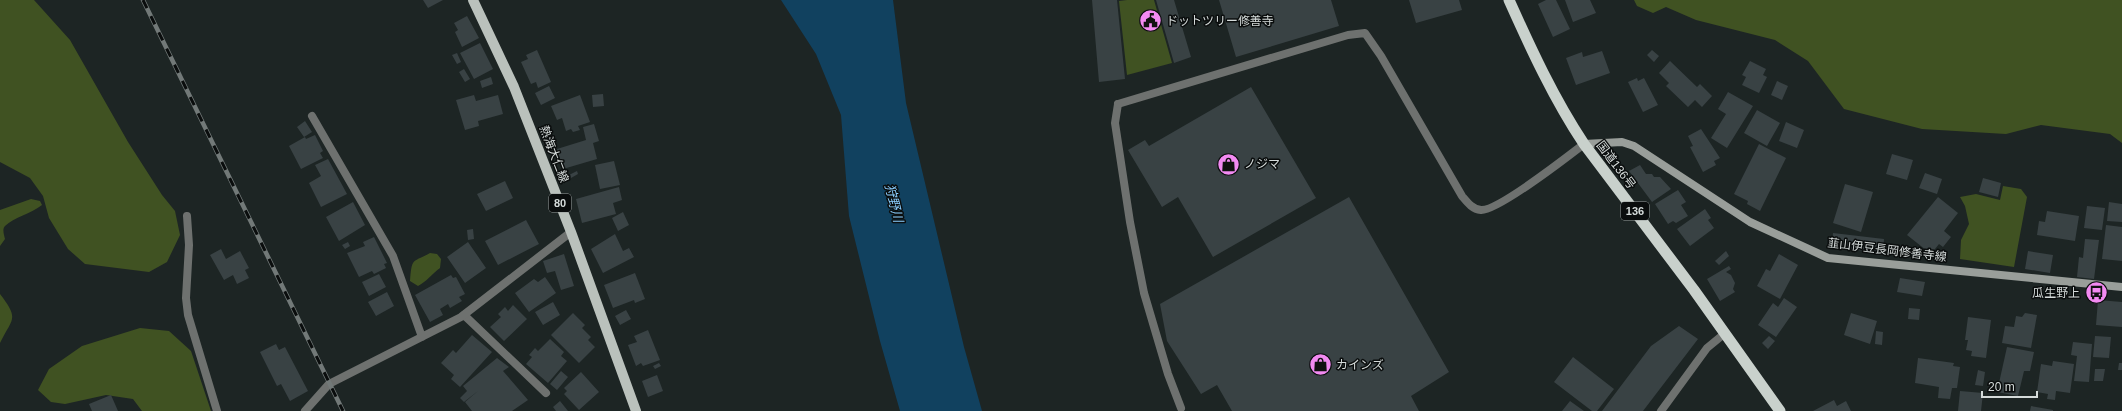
<svg xmlns="http://www.w3.org/2000/svg" width="2122" height="411" font-family="Arial,'Noto Sans JP',sans-serif">
<style>
.green{fill:#405222}
.water{fill:#11415f}
.building{fill:#394244}
.lines{fill:none;stroke-linecap:round;stroke-linejoin:round}
.service{stroke:#6e716f;stroke-width:8}
.minor{stroke:#6e716f;stroke-width:8}
.secondary{stroke:#999e9a;stroke-width:8}
.primary{stroke:#bac1bc;stroke-width:10}
.trunk{stroke:#c9d1cc;stroke-width:11}
.rail-casing{stroke:#727978;stroke-width:4.5}
.rail{stroke:#0a0d0d;stroke-width:3;stroke-dasharray:9;stroke-linecap:butt}
.labels{text-anchor:middle;dominant-baseline:central;stroke-width:3;stroke-linejoin:round;paint-order:stroke}
.shield{fill:#0a0d0d;stroke:#989d9c;stroke-width:1}
.shield-label{font-size:11px;font-weight:bold;fill:#d5dbda}
.poi-label{font-size:12px;fill:#d5dbda;stroke:#0a0d0d;text-anchor:start}
.street-label{font-size:12px;fill:#d5dbda;stroke:#0a0d0d}
.water-label{font-size:13px;font-style:italic;fill:#8acdfe;stroke:#0a0d0d}
</style>
<rect width="100%" height="100%" fill="#1d2524"/>
<path class="green" d="M0,0H34L70,40L128,142L162,195L175,211L180,235L167,262L149,272L85,264L68,249L49,218L43,196L30,178L0,162Z
M1127,0H1154L1172,63L1127,75L1119,1Z
M1634,0H2122V143L2110,134L2041,125L2006,134L1922,129L1844,109L1808,61L1775,40L1696,20L1666,7L1653,13L1637,6Z
M2003,186L2021,189L2027,197L2014,267L1960,259L1961,240L1969,224L1965,206L1960,197L1976,194L2000,200Z
M31,199L40,201L42,205C31,214 14,217 5,226C2,229 4,235 5,239L0,246V210Z
M430,253L437,254L441,259L440,268C432,274 426,282 418,286L410,281C412,257 412,263 430,253Z
M0,294C20,320 12,318 0,343Z
M140,328L169,331L191,351L211,411H142L133,399L106,395L65,404L51,402L38,390L49,369L82,346Z"/>
<path class="water" d="M781,0H893L906,103L964,347L982,411H900L880,341L849,216L841,115L816,54Z"/>
<path class="building" d="M423,0H443L428,8Z
M1092,0H1117L1125,79L1099,82Z
M1156,0H1174L1191,57L1174,63Z
M1219,0H1331L1339,26L1236,57Z
M1409,0H1459L1462,10L1416,23Z
M1546,0H1556L1570,29L1553,37L1538,4Z
M1565,0H1590L1596,13L1573,22Z
M467,16L479,38L462,47L455,32L458,30L454,23Z
M480,43L493,69L474,79L460,53Z
M537,50L551,82L538,88L536,82L531,84L521,62L528,59L526,55Z
M1652,50L1659,56L1654,62L1647,55Z
M1602,51L1610,73L1576,85L1566,58L1582,52L1583,57Z
M457,53L461,62L457,64L452,55Z
M1670,61L1697,87L1700,84L1712,96L1702,107L1695,100L1688,107L1666,86L1669,83L1659,73Z
M1750,61L1766,69L1763,75L1767,77L1759,93L1742,85L1746,77L1742,75Z
M464,69L470,79L465,82L459,72Z
M491,77L493,84L482,88L480,81Z
M1637,78L1638,81L1644,78L1658,105L1643,112L1628,82Z
M1777,81L1788,86L1782,100L1771,95Z
M549,86L555,98L541,105L535,93Z
M1251,87L1316,198L1213,257L1178,197L1162,207L1128,150L1145,140L1149,146Z
M1728,92L1753,106L1727,148L1711,138L1726,114L1718,109Z
M603,94L604,106L593,107L592,95Z
M474,95L476,101L498,95L503,114L478,121L479,126L465,130L456,100Z
M580,95L590,122L578,126L580,130L573,132L571,129L566,131L562,118L557,120L551,106Z
M1757,110L1780,123L1767,146L1744,133Z
M305,121L312,132L304,137L297,127Z
M1786,122L1804,130L1797,148L1779,141Z
M594,124L599,141L593,143L597,159L563,169L557,149L586,140L583,127Z
M1701,129L1720,158L1714,161L1716,165L1703,172L1690,147L1693,146L1688,136Z
M315,135L323,151L320,153L323,158L301,169L289,146L305,137L306,139Z
M1759,144L1786,158L1760,211L1747,204L1748,201L1734,194Z
M1892,154L1913,160L1907,180L1886,174Z
M328,159L347,194L321,207L309,183L321,176L315,165Z
M614,161L620,185L600,189L595,165Z
M1640,165L1646,174H1652L1654,177H1660L1671,189L1652,202L1629,171Z
M577,171L578,174L571,178L569,175Z
M1925,173L1942,179L1937,194L1919,188Z
M1983,178L2001,183L1998,197L1979,192Z
M505,181L513,198L486,211L477,194Z
M1845,184L1873,192L1861,232L1833,223Z
M619,187L622,200L613,203L616,214L582,223L576,199Z
M1678,190L1686,202L1681,205L1688,216L1676,223L1673,221L1668,224L1655,204Z
M1349,197L1449,372L1411,396L1419,411H1232L1217,385L1201,394L1167,341L1160,304Z
M1938,197L1958,213L1944,231L1951,237L1943,247L1939,244L1931,254L1907,235Z
M353,202L365,225L339,241L326,217Z
M2109,202L2122,204V222L2107,221Z
M2087,206L2105,208L2102,230L2084,228Z
M1705,209L1711,218L1708,220L1714,228L1690,246L1677,229Z
M2047,211L2079,216L2075,241L2037,235L2039,221L2045,222Z
M623,212L629,225L618,231L612,218Z
M526,220L539,244L498,265L485,241Z
M2106,225L2122,227V261L2102,259Z
M473,229L474,239L468,240L467,230Z
M1833,233L1884,239L1883,253L1832,247Z
M615,234L623,251L629,248L634,257L603,273L591,249Z
M374,237L387,263L384,264L386,268L374,274L372,271L359,277L347,253L365,246L363,242Z
M2085,239L2099,240L2094,279L2077,277L2079,257L2083,258Z
M348,242L350,246L345,249L342,245Z
M468,242L486,268L465,283L447,257Z
M221,249L226,259L240,251L249,268L245,270L249,278L237,284L233,275L224,280L210,255Z
M1726,251L1729,256L1719,265L1715,261Z
M2028,251L2053,255L2050,273L2025,269Z
M564,254L574,286L561,290L555,271L547,273L543,261Z
M1779,254L1798,265L1780,299L1757,286L1766,269L1770,271Z
M1729,266L1731,269L1726,272L1731,275L1735,283L1733,289L1735,292L1720,301L1707,279Z
M635,273L645,299L635,303L634,300L613,308L604,285Z
M379,274L386,287L369,296L362,282Z
M451,275L453,278L456,277L465,294L459,297L462,301L450,308L448,304L440,309L443,315L430,322L415,295Z
M545,277L556,293L529,312L515,293L534,279L538,282Z
M1900,278L1925,282L1922,296L1897,292Z
M387,292L394,306L376,316L368,302Z
M1784,298L1797,307L1776,337L1758,325L1773,303L1778,307Z
M2098,300L2122,302V327L2096,325Z
M553,302L560,315L543,325L535,312Z
M513,305L527,319L504,341L490,327L501,317L498,314L505,307L508,311Z
M1909,308L1920,309L1919,320L1908,319Z
M626,310L631,319L620,325L615,316Z
M573,313L585,325L582,328L591,337L588,340L595,347L579,363L551,335Z
M1851,313L1877,321L1870,344L1844,335Z
M2025,313L2037,315L2031,348L2002,343L2005,326L2014,327L2016,316L2022,317Z
M1968,317L1991,320L1986,358L1971,356L1972,351L1966,350L1968,340H1965Z
M1679,326L1698,339L1643,411H1602L1651,346Z
M648,330L660,360L643,366L641,363L636,366L628,345L637,342L634,336Z
M1876,331L1883,332L1882,345L1875,344Z
M472,335L492,352L460,387L451,379L454,375L441,363L453,350L456,353Z
M1769,336L1775,341L1768,349L1762,343Z
M2095,336L2111,337L2109,358L2093,357Z
M550,339L564,352L561,356L567,361L548,383L526,364L532,357L529,355L535,348L538,351Z
M2073,342L2092,344L2089,382L2074,381L2077,356L2071,355Z
M276,344L279,350L285,347L308,391L290,401L281,384L277,386L260,352Z
M2007,347L2034,352L2030,371H2024L2018,396L1997,392Z
M1573,357L1614,389L1597,411H1592L1554,382Z
M497,358L509,367L503,371L528,400L512,411H472L465,402L478,391L464,402L460,398L467,391L463,386Z
M1918,358L1954,363L1953,366L1960,367L1957,388H1952L1950,399L1938,398L1939,387L1915,383Z
M2053,361L2074,364L2070,393L2056,391L2055,400L2047,399L2048,394L2037,392L2041,364L2052,366Z
M659,363L661,366L655,369L653,366Z
M2119,363H2122V370H2118Z
M2095,369H2105L2103,381H2094Z
M1978,370L1985,372L1983,386L1975,385Z
M561,371L568,377L557,390L550,384Z
M581,372L599,392L579,410L564,394L567,391L564,388Z
M657,375L663,391L648,397L642,381Z
M1960,391L1983,393L1981,411H1958Z
M111,395L118,411H92L89,404Z
M1834,400L1837,406L1846,401L1851,411H1813Z
M560,401L568,411H556L553,407Z
M1570,401L1584,411H1562Z
M2031,406L2053,410V411H2030Z"/>
<g class="lines">
<path class="service" d="M1118,104L1115,123L1130,222L1144,293L1168,374L1181,408
M464,315L546,393"/>
<path class="minor" d="M1118,104L1348,35L1365,33L1381,56L1462,196C1467,202 1472,209 1481,210C1498,211 1567,157 1584,144
M312,116L393,256L422,337
M187,216L189,245L186,298L188,315L217,411
M305,411L329,384L461,317L571,232
M1661,411L1707,348L1724,334"/>
<path class="secondary" d="M1584,144L1622,142L1634,146L1750,222L1828,258L2122,287"/>
<path class="primary" d="M473,0L514,87L571,232L636,411"/>
<path class="trunk" d="M1509,0C1531,49 1554,99 1584,144L1694,290L1780,411"/>
<defs>
<path id="rail" d="M143,0L343,411"/>
</defs>
<use href="#rail" class="rail-casing"/>
<use href="#rail" class="rail"/>
</g>
<defs>
<symbol id="civic-disc" viewBox="-11 -11 22 22"><circle r="9.5" fill="#f38af2" stroke="#0a0d0d"/><path d="M-.6-6.5H3V-4.5H.6V-3L4-1V1h2V6H-6V1h2V-1L-.6-3ZM-1.2 2.5V6h2.4V2.5Z" fill="#111"/></symbol>
<symbol id="shop-disc" viewBox="-11 -11 22 22"><circle r="9.5" fill="#f38af2" stroke="#0a0d0d"/><path d="M-5-2.5h2.3a2.7 3.5 0 0 1 5.4 0H5L5.5 6h-11ZM-1.5-2.5h3a1.5 2.3 0 0 0-3 0Z" fill="#111"/></symbol>
<symbol id="bus-disc" viewBox="-11 -11 22 22"><circle r="9.5" fill="#f38af2" stroke="#0a0d0d"/><path d="M-5-6H5V4H4V6H2V4H-2V6H-4V4H-5ZM-3.5-4V0h7V-4ZM-3.5 1.2v1.5H-2V1.2ZM2 1.2v1.5H3.5V1.2Z" fill="#111"/></symbol>
</defs>
<g fill-rule="evenodd">
<use href="#civic-disc" x="1138" y="8" width="25" height="25"/>
<use href="#shop-disc" x="1216" y="152" width="25" height="25"/>
<use href="#bus-disc" x="2084" y="280" width="25" height="25"/>
<use href="#shop-disc" x="1308" y="352" width="25" height="25"/>
</g>
<g class="labels">
<g class="shield">
<rect x="549" y="194" width="22" height="18" rx="3"/>
<rect x="1621" y="202" width="28" height="18" rx="3"/>
</g>
<g class="shield-label">
<text x="560" y="203">80</text>
<text x="1635" y="211">136</text>
</g>
<g class="poi-label">
<text x="1166" y="21">ドットツリー修善寺</text>
<text x="1244" y="164">ノジマ</text>
<text x="2080" y="293" text-anchor="end">瓜生野上</text>
<text x="1336" y="365">カインズ</text>
</g>
<g class="street-label">
<text transform="translate(554 154) rotate(69)">熱海大仁線</text>
<text transform="translate(1616 165) rotate(53)">国道136号</text>
<text transform="translate(1887 250) rotate(7)">韮山伊豆長岡修善寺線</text>
</g>
<g class="water-label">
<text transform="translate(894 203) rotate(76)">狩野川</text>
</g>
</g>
<path d="M1982 391v6h55v-6" fill="none" stroke="#d5dbda" stroke-width="2"/>
<text x="1988" y="391" font-size="12" fill="#d5dbda" stroke="#0a0d0d" stroke-width="3" paint-order="stroke">20 m</text>
</svg>
